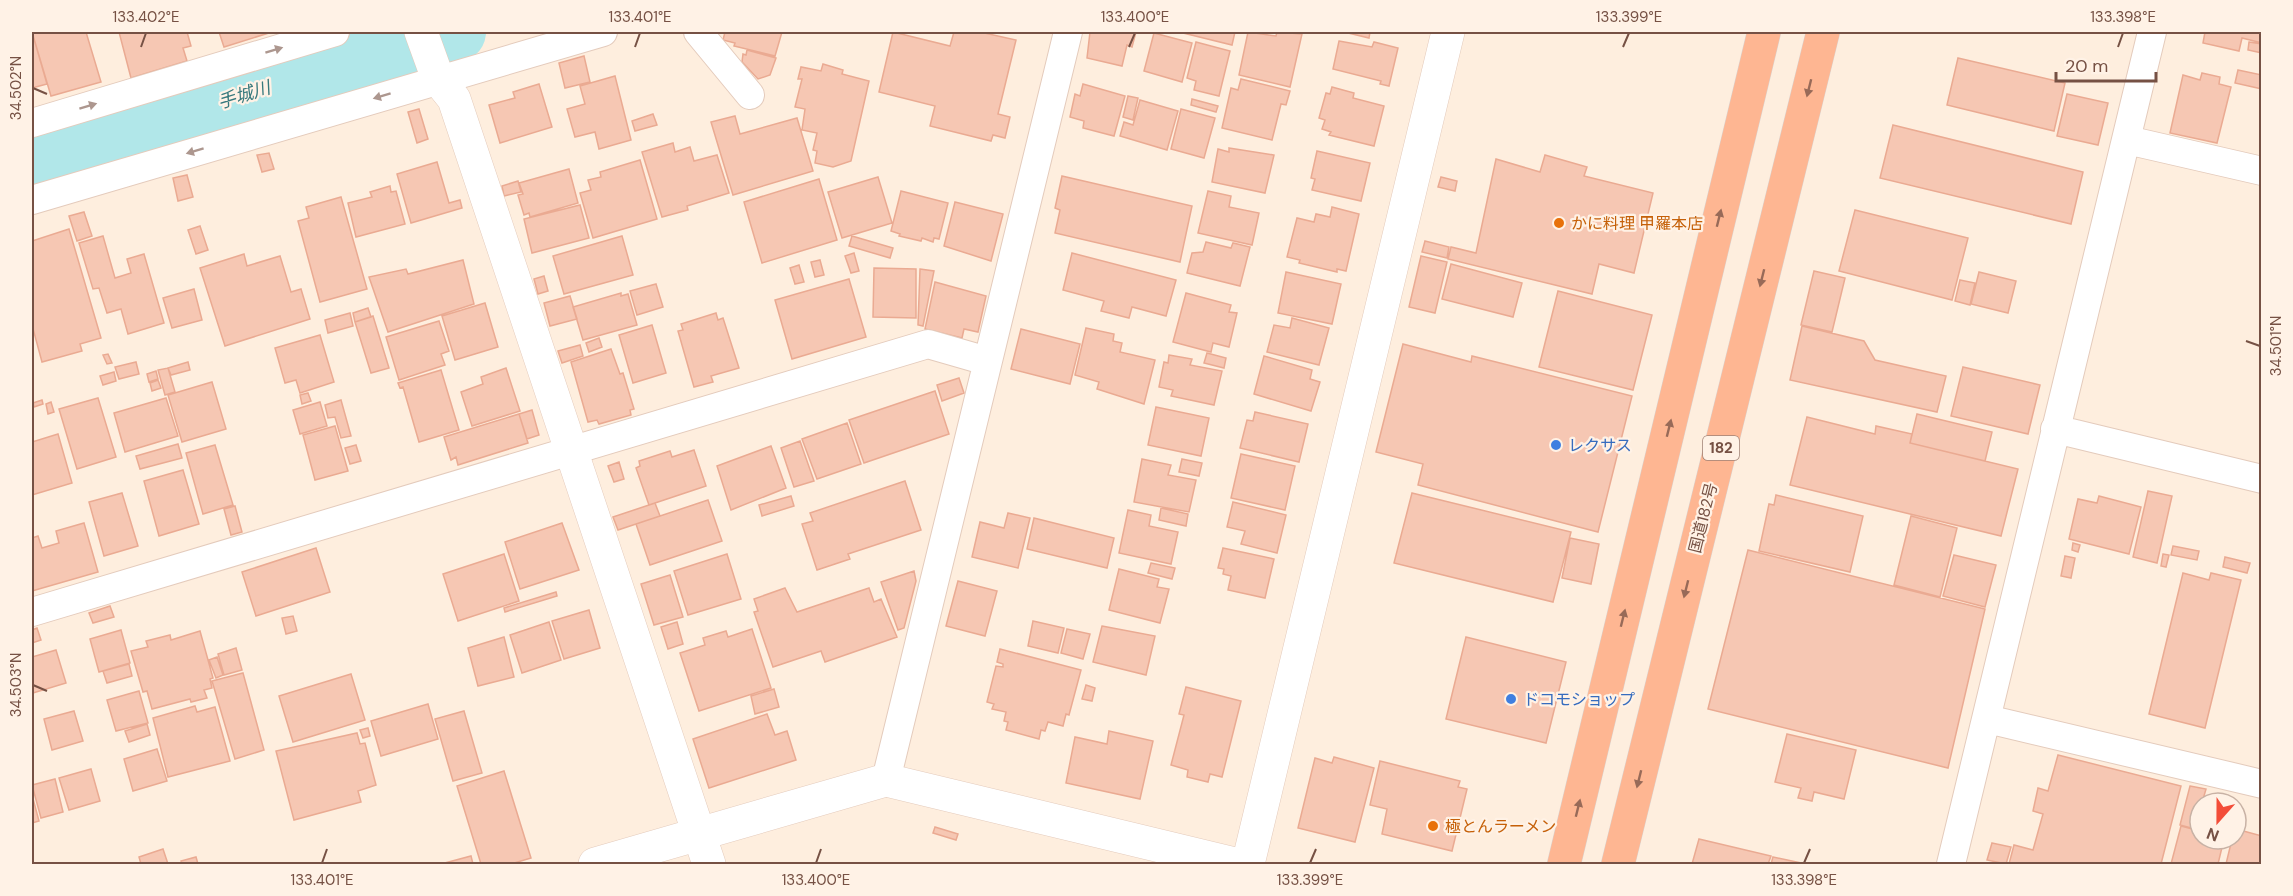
<svg xmlns="http://www.w3.org/2000/svg" width="2293" height="896" font-family="'DM Sans','Noto Sans JP',sans-serif">
<style>
.lines{fill:none;stroke-linecap:round;stroke-linejoin:round}
.river{stroke:#b1e7e9;stroke-width:60}
.building{fill:#f6c7b3;stroke:#eaaa92;stroke-width:1.5}
.minor-casing{stroke:#e4cbbc;stroke-width:30}
.tertiary-casing{stroke:#e4cbbc;stroke-width:34}
.trunk-casing{stroke:#dbd2ce;stroke-width:34}
.minor{stroke:#fff;stroke-width:28}
.tertiary{stroke:#fff;stroke-width:33}
.trunk{stroke:#feb692;stroke-width:33}
.oneway{fill:#ad978f}
.oneway2{fill:#986a58}
.ticks{fill:none;stroke:#765144;stroke-width:2}
.food-dot{fill:#e8710a;stroke:#fff2e6;stroke-width:2}
.shop-dot{fill:#3f7fe0;stroke:#fff2e6;stroke-width:2}
.labels{text-anchor:middle;dominant-baseline:central;stroke-width:4.5;stroke-linejoin:round;paint-order:stroke}
.shield{fill:#fff2e6;stroke:#9f8175;stroke-width:1.5}
.shield-label{font-size:15px;font-weight:bold;fill:#765144}
.food-label{font-size:16px;fill:#c56008;stroke:#fff2e6;text-anchor:start}
.shop-label{font-size:16px;fill:#366cbe;stroke:#fff2e6;text-anchor:start}
.street-label{font-size:16px;fill:#765144;stroke:#fff2e6}
.water-label{font-size:18px;font-style:italic;fill:#37797d;stroke:#fff2e6}
.neatline{fill:none;stroke:#765144;stroke-width:2}
.ticks-label{font-size:15px;text-anchor:middle;fill:#765144}
</style>
<rect width="100%" height="100%" fill="#feeede"/>
<g class="lines">
<path class="river" d="M32,159L456,32"/>
</g>
<path class="building" d="M32,32H86L101,82L51,96Z
M32,32L47,84L32,88Z
M119,32H187L191,46L183,48L187,61L131,78Z
M219,32H272L224,47Z
M725,32H782L775,56L734,46L735,43L723,40Z
M893,32L950,46L954,32H980L1016,40L998,114L1010,117L1005,138L993,135L991,141L930,126L935,106L879,92Z
M1090,32H1136L1132,47L1127,45L1122,66L1087,58Z
M1179,32H1235L1232,45Z
M1248,32L1276,36L1277,32L1302,34L1290,87L1239,75Z
M1344,32H1370L1369,38Z
M2205,32H2262V43L2242,38L2239,51L2203,43Z
M1154,33L1192,43L1182,82L1144,71Z
M1339,41L1372,47L1374,42L1398,48L1389,86L1380,84L1381,81L1333,69Z
M1196,42L1230,51L1219,96L1194,90L1196,81L1187,78Z
M2249,42L2262,44V53L2248,50Z
M747,50L776,58L770,75L758,79L742,62L743,54L746,55Z
M584,56L590,82L565,88L559,63Z
M1958,58L2065,83L2054,131L1947,105Z
M823,64L843,70L842,74L869,81L851,161L833,167L815,163L817,151L813,150L817,133L802,130L805,109L795,107L802,79H798L801,67L821,71Z
M2238,70L2262,75V89L2235,83Z
M2202,73L2220,77L2219,84L2231,87L2217,143L2170,133L2183,75L2200,80Z
M615,76L631,140L599,149L595,132L575,137L567,109L585,104L580,86Z
M1241,79L1290,91L1286,105L1281,104L1272,140L1222,128L1231,88L1238,90Z
M539,84L552,127L500,143L489,105L515,98L513,92Z
M1083,84L1125,96L1114,136L1083,128L1084,121L1070,117L1075,94L1080,96Z
M1332,87L1354,93L1353,98L1384,106L1374,146L1329,135L1331,132L1322,129L1325,120L1319,118L1326,93L1330,94Z
M2067,94L2108,103L2098,145L2057,136Z
M1128,96L1138,98L1133,120L1123,117Z
M1192,99L1218,106L1216,112L1191,105Z
M1140,100L1178,111L1167,150L1120,136L1124,122L1133,125Z
M419,109L428,139L417,143L408,112Z
M1181,109L1215,118L1204,158L1171,149Z
M653,114L657,125L635,131L632,121Z
M735,116L740,134L797,118L813,171L733,195L711,122Z
M1893,125L2083,172L2071,224L1880,178Z
M673,143L675,152L690,147L694,161L717,155L729,193L687,206L688,210L662,217L642,152Z
M1229,148L1274,155L1265,193L1212,182L1218,149L1229,152Z
M1317,151L1370,163L1361,201L1312,190L1315,179L1311,178Z
M269,153L274,169L262,172L257,155Z
M1545,155L1587,167L1584,176L1653,193L1634,273L1599,264L1592,294L1448,259L1451,247L1476,253L1496,159L1540,172Z
M640,160L657,219L593,238L580,193L591,190L588,180L601,177L600,172Z
M437,162L449,203L460,200L462,208L411,223L397,174Z
M569,169L578,203L530,217L529,213L524,215L518,195L523,194L519,183Z
M187,175L193,197L178,201L173,178Z
M1062,176L1192,206L1180,262L1055,233L1060,210L1055,208Z
M878,177L892,223L842,238L828,192Z
M1441,177L1457,181L1455,191L1438,187Z
M819,179L837,240L762,263L744,202Z
M518,181L521,192L504,196L502,186Z
M390,186L391,192L396,191L405,224L356,237L348,203L372,197L370,192Z
M901,191L948,203L939,239L934,238L933,242L922,238L921,241L899,236L900,234L891,231Z
M1208,191L1231,196L1229,207L1259,213L1252,245L1198,233Z
M341,197L367,289L320,302L298,221L309,218L306,207Z
M955,202L1003,214L991,261L944,246Z
M580,205L589,238L532,253L524,219Z
M1332,207L1359,214L1346,271L1337,269V272L1299,263L1300,260L1287,257L1297,218L1314,222L1316,214L1330,217Z
M1855,210L1968,238L1952,300L1839,271Z
M84,212L92,236L77,241L69,216Z
M200,226L208,250L196,254L188,230Z
M69,229L101,338L80,344L82,351L42,362L32,325V241Z
M103,236L115,278L131,273L127,259L144,254L164,323L128,334L121,309L107,313L99,288L93,289L79,243Z
M622,236L633,275L564,294L553,256Z
M852,236L893,248L890,258L849,246Z
M1425,241L1449,247L1447,258L1422,252Z
M1206,242L1231,248L1233,243L1250,247L1240,286L1187,273L1192,253L1203,252Z
M854,253L859,271L851,273L845,256Z
M1072,253L1176,280L1166,316L1132,307L1129,318L1101,311L1104,301L1063,290Z
M244,254L247,266L280,256L291,292L301,289L310,319L225,346L200,268Z
M1421,256L1447,262L1435,313L1409,307Z
M463,260L474,304L388,332L369,277L406,269L408,274Z
M820,260L824,275L815,277L811,262Z
M1451,264L1522,283L1513,317L1442,299Z
M799,265L804,282L795,284L790,268Z
M874,268L916,269V318L873,317Z
M920,269L934,271L923,326L918,325Z
M1814,271L1845,278L1832,332L1801,325Z
M1286,272L1341,284L1332,324L1278,313Z
M1979,272L2016,281L2008,313L1971,304Z
M544,276L548,291L538,294L534,279Z
M849,279L866,337L792,359L775,300Z
M1960,280L1975,283L1970,305L1955,301Z
M935,282L986,296L978,332L964,329L962,338L925,329Z
M656,284L663,307L637,315L630,291Z
M194,289L202,320L172,328L163,298Z
M1558,291L1652,315L1633,390L1539,367Z
M621,293V296L628,294L637,325L583,340L573,307Z
M1186,293L1231,305L1229,312L1237,313L1229,347L1213,343L1211,352L1173,342Z
M570,296L577,319L550,326L544,303Z
M485,303L498,347L455,360L442,316Z
M368,308L371,317L355,322L353,313Z
M350,313L353,326L328,333L325,320Z
M716,313L718,320L723,318L739,368L711,376L713,382L694,387L678,331L683,330L681,324Z
M373,316L389,368L371,373L355,322Z
M1292,318L1329,328L1319,365L1267,352L1274,325L1290,328Z
M439,321L449,351L441,354L445,365L399,380L386,337Z
M652,325L666,373L633,383L619,335Z
M1802,326L1864,341L1875,360L1946,376L1937,412L1790,380Z
M1086,328L1114,334L1113,341L1122,343L1120,352L1155,360L1144,404L1097,389L1099,382L1075,375Z
M1021,329L1080,344L1070,384L1011,369Z
M320,335L334,382L300,393L296,380L285,383L275,348Z
M599,338L602,347L589,352L586,343Z
M1403,344L1471,362L1472,356L1632,396L1598,532L1418,485L1423,464L1376,452Z
M580,345L583,356L562,363L558,351Z
M611,349L620,374L623,373L634,409L630,410L631,415L599,424L597,420L588,422L571,362Z
M1207,353L1226,358L1224,368L1204,363Z
M108,354L112,363L107,364L103,355Z
M1169,355L1192,359L1190,365L1222,371L1214,405L1171,396L1173,390L1159,387L1164,362L1168,363Z
M1264,356L1312,370L1310,379L1320,382L1311,411L1254,394Z
M136,362L139,374L119,379L115,367Z
M188,362L190,370L171,375L168,368Z
M1963,367L2040,385L2028,434L1951,416Z
M168,368L175,392L165,395L158,370Z
M506,368L520,411L472,426L461,392L483,384L481,377Z
M441,370L459,430L419,442L403,387L400,388L398,383Z
M156,371L158,379L149,382L147,374Z
M114,372L116,381L103,385L100,376Z
M959,378L964,393L942,401L937,385Z
M158,380L161,388L152,391L150,383Z
M212,382L226,429L182,442L168,395Z
M935,391L949,434L864,463L849,420Z
M308,393L311,401L302,404L300,395Z
M98,398L116,457L77,469L59,409Z
M166,398L178,436L125,452L114,413Z
M42,400L43,404L34,407L33,403Z
M341,400L351,436L341,438L335,417L328,418L325,405Z
M51,402L54,412L48,414L46,404Z
M320,402L327,426L300,434L293,410Z
M1156,407L1209,418L1201,456L1148,445Z
M532,410L539,435L527,439L519,414Z
M1255,412L1308,424L1299,462L1240,448L1247,420L1253,421Z
M519,414L528,443L458,465L456,457L451,460L444,437Z
M1917,414L1992,432L1985,461L1910,443Z
M1807,417L1875,434L1876,426L1912,434L1910,443L2018,469L2001,536L1790,485Z
M847,423L861,464L817,479L802,439Z
M335,426L348,471L315,480L303,435Z
M58,434L72,483L32,495V442Z
M800,441L814,481L794,487L781,448Z
M178,444L182,458L140,469L136,456Z
M215,445L233,505L203,514L186,453Z
M356,445L361,461L350,464L345,448Z
M771,446L786,488L731,510L717,466Z
M694,450L706,486L649,505L636,468L640,466L639,461L670,451L672,457Z
M1241,454L1295,466L1285,510L1231,498Z
M1142,459L1171,465L1168,475L1196,480L1189,512L1134,502Z
M1182,459L1202,463L1199,476L1179,472Z
M619,462L624,479L614,482L608,466Z
M183,470L199,524L159,536L144,481Z
M905,481L921,530L848,554L850,559L817,570L802,524L813,521L810,513Z
M2148,491L2172,496L2157,563L2133,557Z
M122,493L138,546L104,556L89,502Z
M1412,493L1571,532L1553,602L1394,563Z
M1776,495L1863,516L1850,572L1759,551L1769,504L1774,505Z
M791,496L794,506L762,516L759,505Z
M2099,496L2141,507L2129,554L2069,539L2078,499L2097,503Z
M708,500L722,541L650,565L636,524Z
M1233,502L1286,515L1277,553L1241,544L1245,531L1227,527Z
M655,503L660,516L618,530L613,517Z
M235,506L242,532L231,535L224,509Z
M1161,508L1188,514L1186,526L1159,520Z
M1128,510L1151,515L1149,526L1178,532L1171,564L1119,553Z
M1008,513L1030,518L1018,568L972,557L980,522L1004,528Z
M1911,516L1957,528L1940,597L1894,585Z
M1034,518L1114,538L1107,568L1027,549Z
M84,523L98,572L32,591V538L38,536L42,548L59,543L56,531Z
M562,523L579,570L520,589L505,542Z
M1570,538L1599,544L1591,584L1562,578Z
M2073,543L2080,545L2078,552L2072,550Z
M2173,546L2199,551L2197,560L2171,555Z
M316,548L330,592L256,616L242,572Z
M1223,548L1274,559L1265,598L1228,590L1231,576L1223,574L1224,569L1218,568Z
M1748,550L1985,609L1948,768L1708,709Z
M504,554L519,601L458,621L443,574Z
M727,554L741,599L688,615L674,571Z
M2163,554L2169,555L2166,567L2161,566Z
M1954,555L1996,565L1985,607L1943,596Z
M2065,556L2075,558L2071,578L2061,576Z
M2225,557L2250,563L2247,573L2223,567Z
M1151,563L1175,568L1172,579L1148,573Z
M1119,569L1159,579L1157,587L1169,589L1160,623L1109,610Z
M914,571L916,581L904,628L898,630L881,582Z
M2183,573L2209,580L2211,573L2241,580L2205,728L2149,714Z
M670,575L683,617L654,625L641,584Z
M958,581L997,591L985,636L946,626Z
M785,588L797,612L869,588L874,602L881,599L897,637L825,662L821,651L773,667L754,612L758,611L754,599Z
M556,592L557,596L505,612L504,608Z
M110,606L114,617L93,623L89,613Z
M589,610L600,648L564,659L552,621Z
M293,616L297,631L286,634L282,618Z
M1033,621L1064,628L1058,653L1028,646Z
M549,622L561,660L522,673L510,635Z
M677,622L683,644L668,649L661,627Z
M1102,626L1155,636L1146,675L1093,662Z
M37,628L41,640L32,643V630Z
M752,629L771,688L699,711L680,653L705,645L703,638L726,631L728,637Z
M1067,629L1090,634L1083,659L1061,653Z
M121,630L130,663L99,672L90,639Z
M200,631L213,678L210,679L212,688L204,690L207,698L191,702L190,699L152,709L147,691L143,692L131,651L148,647L146,641L170,635L171,640Z
M504,637L514,677L478,686L468,648Z
M1466,637L1566,662L1546,743L1446,719Z
M236,648L242,670L224,675L218,654Z
M1000,649L1081,670L1069,715L1066,714L1063,726L1048,722L1045,731L1041,730L1039,739L1006,730L1008,722L1004,721L1006,712L992,709L994,704L987,702L996,666L1003,667V664L997,662Z
M56,650L66,683L33,693L32,657Z
M217,657L223,675L216,678L209,660Z
M129,664L132,676L107,683L103,671Z
M243,673L264,750L235,759L212,681Z
M351,674L365,720L293,742L279,696Z
M1086,685L1095,688L1092,701L1082,699Z
M1186,687L1241,701L1222,777L1210,774L1208,782L1187,777L1188,770L1171,765L1184,715L1179,714Z
M774,689L779,707L755,714L751,696Z
M139,691L148,723L116,731L107,700Z
M428,704L438,739L381,756L371,721Z
M195,706L197,712L215,707L230,761L168,777L153,718Z
M74,711L83,741L52,750L44,719Z
M464,711L482,773L453,781L435,719Z
M767,714L775,735L787,731L796,760L709,788L693,739Z
M147,724L150,735L129,742L125,731Z
M368,728L370,736L363,738L360,730Z
M1109,731L1153,741L1140,799L1066,783L1075,737L1107,744Z
M357,733L360,744L365,743L376,785L358,791L361,802L294,820L276,751Z
M1787,734L1856,750L1844,799L1814,792L1812,801L1798,798L1801,788L1775,782Z
M157,749L167,781L133,791L124,759Z
M2058,755L2181,786L2161,864H2009L2014,845L2033,850L2043,814L2033,811L2038,788L2048,791Z
M1334,757L1374,768L1355,842L1298,828L1315,758L1332,763Z
M1380,761L1460,781L1458,787L1467,789L1452,851L1382,834L1387,809L1370,805Z
M91,769L100,801L69,810L59,778Z
M504,771L531,858L511,864H481L457,786Z
M55,779L63,812L41,818L32,785Z
M2190,786L2206,789L2202,803H2200L2195,829L2180,825Z
M32,795L39,821L32,823Z
M2181,826L2200,831V839H2224L2218,864H2171Z
M935,827L958,834L956,840L933,833Z
M2236,829L2262,836V864H2226L2232,839H2236Z
M1699,839L1771,856L1768,864H1692Z
M1992,843L2011,847L2006,864L1987,860Z
M163,849L168,864H141L139,857Z
M471,856L473,864H441Z
M196,857L198,864H182L181,861Z
M1773,857L1806,864H1771Z"/>
<g class="lines">
<defs>
<path id="minor" d="M698,32L750,95
M32,123L335,32
M2127,140L2262,171
M32,200L603,32
M2055,429L2262,479
M32,612L928,344L987,361
M1987,719L2262,784
M886,780L1068,32
M1951,864L2152,32"/>
<path id="tertiary" d="M421,32L438,79L454,99L709,864
M595,864L886,780L1235,864
M1248,864L1448,32"/>
<path id="trunk" d="M1564,864L1764,32
M1618,864L1823,32"/>
</defs>
<use href="#minor" class="minor-casing"/>
<use href="#tertiary" class="tertiary-casing"/>
<use href="#trunk" class="trunk-casing"/>
<use href="#minor" class="minor"/>
<use href="#tertiary" class="tertiary"/>
<use href="#trunk" class="trunk"/>
</g>
<defs><path id="oneway-solid" d="M-6-.8H1V-3.2L6.5 0L1 3.2V.8H-6Z" transform="scale(1.5)"/></defs>
<g class="oneway">
<use href="#oneway-solid" transform="translate(274 50) rotate(-17)"/>
<use href="#oneway-solid" transform="translate(382 96) rotate(163)"/>
<use href="#oneway-solid" transform="translate(88 106) rotate(-17)"/>
<use href="#oneway-solid" transform="translate(195 151) rotate(163)"/>
</g>
<g class="oneway2">
<use href="#oneway-solid" transform="translate(1809 88) rotate(104)"/>
<use href="#oneway-solid" transform="translate(1719 218) rotate(-76)"/>
<use href="#oneway-solid" transform="translate(1762 278) rotate(104)"/>
<use href="#oneway-solid" transform="translate(1669 428) rotate(-76)"/>
<use href="#oneway-solid" transform="translate(1686 589) rotate(104)"/>
<use href="#oneway-solid" transform="translate(1623 618) rotate(-76)"/>
<use href="#oneway-solid" transform="translate(1639 779) rotate(104)"/>
<use href="#oneway-solid" transform="translate(1578 808) rotate(-76)"/>
</g>
<path class="ticks" d="M141,47L146,33M635,47L640,33M1129,47L1135,33M1623,47L1629,33M2118,47L2123,33M33,88L47,94M2246,341L2260,346M33,685L47,691M322,863L327,849M816,863L821,849M1310,863L1316,849M1804,863L1810,849"/>
<g class="food-dot">
<circle cx="1559" cy="223" r="6"/>
<circle cx="1433" cy="826" r="6"/>
</g>
<g class="shop-dot">
<circle cx="1556" cy="445" r="6"/>
<circle cx="1511" cy="699" r="6"/>
</g>
<g class="labels">
<rect class="shield" x="1703" y="436" width="36" height="24" rx="4.5"/>
<g class="shield-label">
<text x="1721" y="448">182</text>
</g>
<g class="food-label">
<text x="1571" y="223">かに料理 甲羅本店</text>
<text x="1445" y="826">極とんラーメン</text>
</g>
<g class="shop-label">
<text x="1568" y="445">レクサス</text>
<text x="1523" y="699">ドコモショップ</text>
</g>
<g class="street-label">
<text transform="translate(1703 518) rotate(-76)">国道182号</text>
</g>
<g class="water-label">
<text transform="translate(244 95) rotate(-17)">手城川</text>
</g>
</g>
<rect width="2293" height="896" fill="none" stroke="#fff2e6" stroke-width="66"/>
<g transform="translate(2218 821) rotate(201)"><circle r="28" fill="#fff2e6" stroke="#c8b2a5" stroke-width="1.5"/>
<path d="M0-4.5L10 22L0 15L-10 22Z" fill="#f34d38"/>
<text y="-9" font-size="16" font-weight="bold" text-anchor="middle" fill="#765144">N</text>
</g>
<path d="M2056 72v9h100v-9" fill="none" stroke="#765144" stroke-width="3"/>
<text x="2065" y="72" font-size="18" fill="#765144" stroke="#fff2e6" stroke-width="4.5" paint-order="stroke">20 m</text>
<rect x="33" y="33" width="2227" height="830" class="neatline"/>
<g class="ticks-label">
<text x="146" y="22">133.402°E</text>
<text x="640" y="22">133.401°E</text>
<text x="1135" y="22">133.400°E</text>
<text x="1629" y="22">133.399°E</text>
<text x="2123" y="22">133.398°E</text>
<text transform="translate(16 88) rotate(-90)" y="5">34.502°N</text>
<text transform="translate(2276 346) rotate(-90)" y="5">34.501°N</text>
<text transform="translate(16 685) rotate(-90)" y="5">34.503°N</text>
<text x="322" y="885">133.401°E</text>
<text x="816" y="885">133.400°E</text>
<text x="1310" y="885">133.399°E</text>
<text x="1804" y="885">133.398°E</text>
</g>
</svg>
